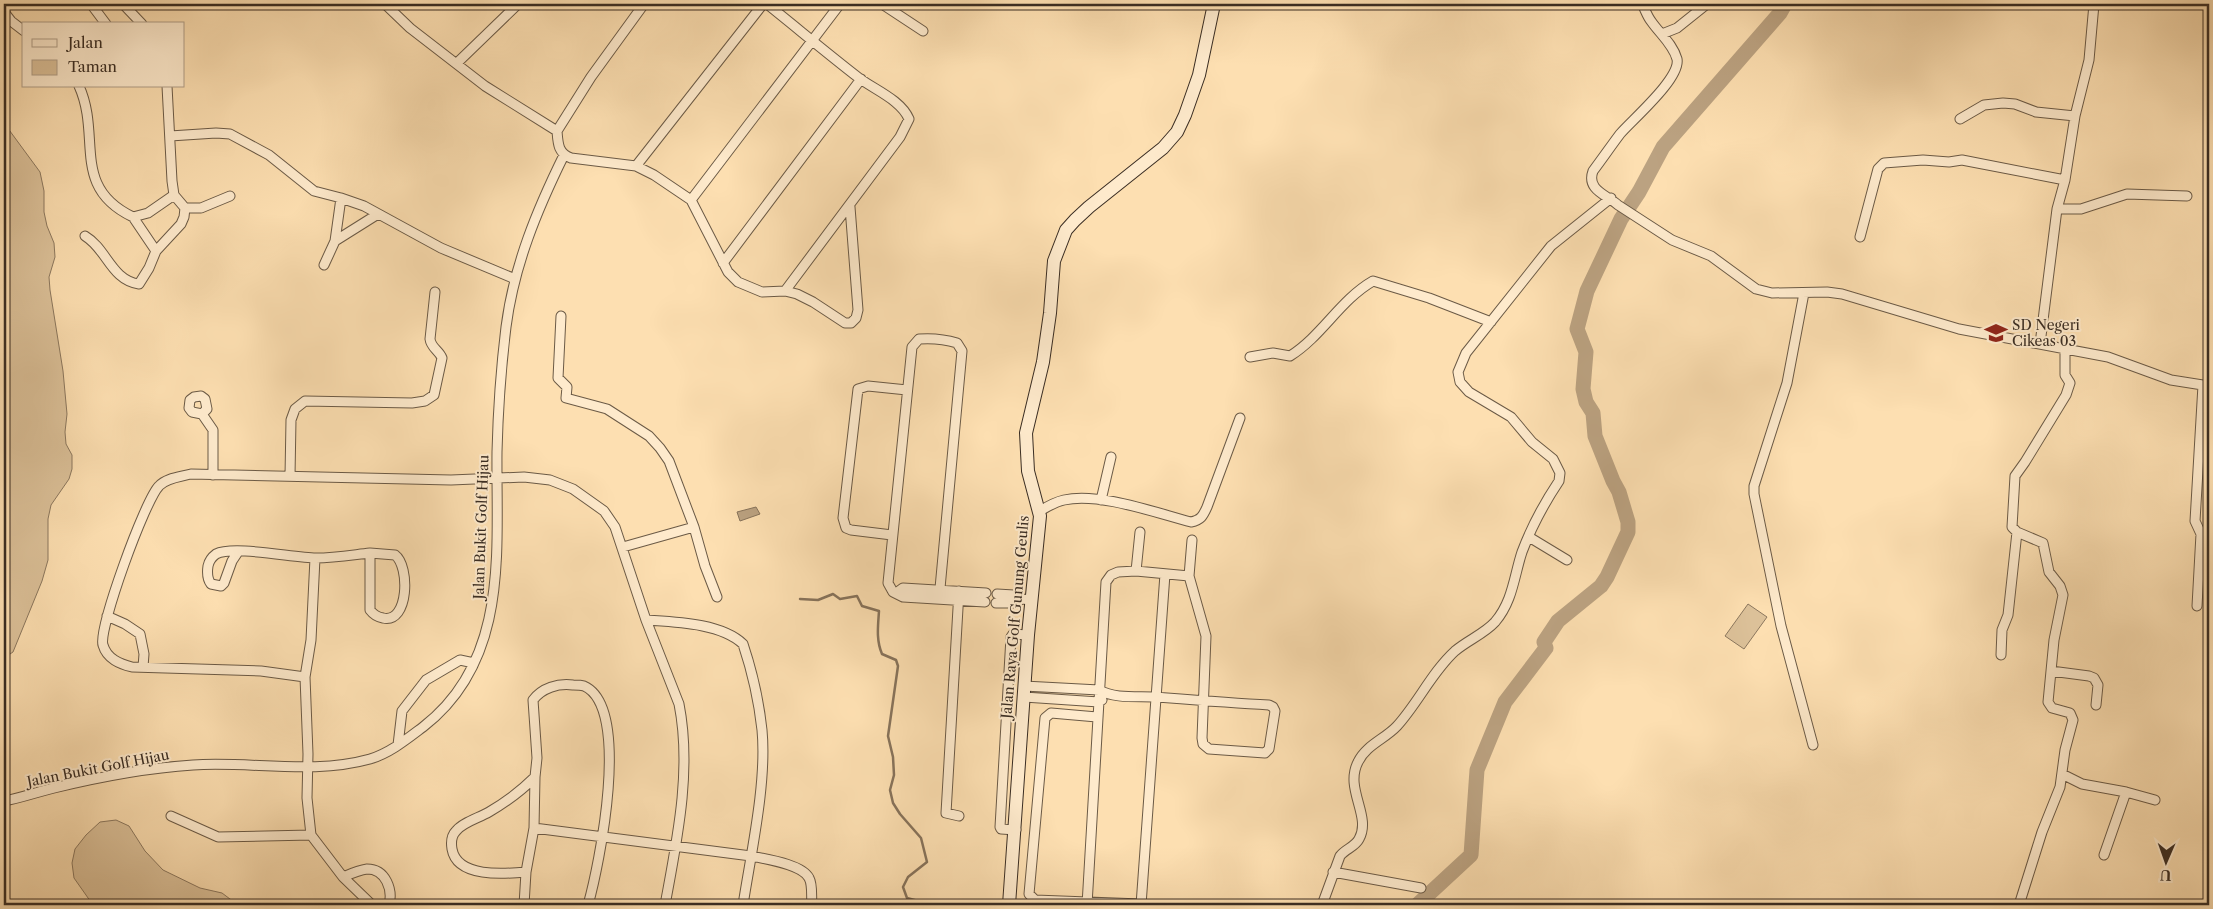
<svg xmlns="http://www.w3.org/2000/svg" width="2213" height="909" font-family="'Libre Caslon Text',serif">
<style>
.green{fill:#dcc199;stroke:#8b775e}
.water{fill:#bba281;stroke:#87735b}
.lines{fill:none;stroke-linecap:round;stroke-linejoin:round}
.stream{stroke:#87735b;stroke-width:2.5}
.river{stroke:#bba281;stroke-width:15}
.minor-casing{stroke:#6b5a46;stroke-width:11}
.secondary-casing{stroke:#3a2d23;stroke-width:14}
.minor{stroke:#feeacc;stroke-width:9}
.secondary{stroke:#feeacc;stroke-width:12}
.labels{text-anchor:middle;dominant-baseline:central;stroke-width:4;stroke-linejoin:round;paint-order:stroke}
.poi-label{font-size:14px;fill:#3a2d23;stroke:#feeacc;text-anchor:start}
.street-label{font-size:14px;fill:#3a2d23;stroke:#feeacc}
</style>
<rect width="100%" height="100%" fill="#fddfb1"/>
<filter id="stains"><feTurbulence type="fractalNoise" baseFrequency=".004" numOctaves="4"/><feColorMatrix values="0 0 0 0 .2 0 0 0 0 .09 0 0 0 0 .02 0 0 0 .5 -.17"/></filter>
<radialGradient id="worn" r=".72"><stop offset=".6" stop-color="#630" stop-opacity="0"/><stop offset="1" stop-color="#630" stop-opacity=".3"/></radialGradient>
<path class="green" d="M4,123L40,172L44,191V212L47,226L54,243L55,257L49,277L50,290L63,371L67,414L65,432L66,444L72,455V469L69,479L51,505L48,519V560L42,581L13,652L4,658Z
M1748,604L1767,617L1744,649L1725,636Z
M116,820L129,826L145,851L163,870L200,888L222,893L238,905H93L74,878L72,863L75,849L86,835L100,822Z"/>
<path class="water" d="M756,507L760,514L740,521L737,512Z"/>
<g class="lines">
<path class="stream" d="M800,599L818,600L833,594L840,599L857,596L862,606L879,611C878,626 876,640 882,654L896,660L898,666L888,736L893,757L894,775L890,790L893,803L900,814L921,838L927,862L908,877L903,887L907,898L933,905"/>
<path class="river" d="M1417,905L1471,855L1477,770L1505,702L1546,648L1544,642L1558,621L1601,586L1607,577L1628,532V522L1619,492L1613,481L1595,436L1593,413L1586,402L1583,389L1586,352L1577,329L1587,291L1621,219L1639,192L1663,147L1780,13L1785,4"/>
<defs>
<path id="minor" d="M91,4L106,24
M123,4L142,24
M385,4L410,28L485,86L557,131C558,144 558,153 571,158L636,166L654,175L691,200L728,272L738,282L762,292L785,291L797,294L813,302L845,323H851L856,318L858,310L850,207
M767,4C797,28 828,54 859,78C875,90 901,100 909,119L900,137L785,291
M882,4L923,31
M1090,4H1098
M1642,4C1645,9 1647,16 1651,21C1659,33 1673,44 1677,59C1681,78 1633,119 1620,134C1611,146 1602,159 1593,171C1586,190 1607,195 1618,205L1672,240L1711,256L1756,289L1772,293L1827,292L1842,294L1959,329L2108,357L2171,380L2209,386
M4,12L11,21L24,31
M1662,34L1677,28L1707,4
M457,63L518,4
M79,86C102,137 70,187 133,217L148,213L174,195
M1960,119L1984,105L2003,103L2015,104L2036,112L2075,116
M557,131L591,77L644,4
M170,136L216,133L230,134L269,155L314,191L341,198
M636,166L763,4
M691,200L840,4
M185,208H201L230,196
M2057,209H2081L2127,194L2187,196
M133,217L156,251
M85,236C107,249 111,280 139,284L149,268L156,251L181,224L184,217L185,208L174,195L172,181L167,86
M1860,237L1878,169L1884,163L1923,160L1949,162L1962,160L2065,180
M335,241L378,214
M723,263L861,79
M324,265L335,241L341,198L364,206L441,248L515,279
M1804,293L1787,383L1754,486V494L1781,626L1813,745
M561,316L558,378L567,387L566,398L607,409L649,436L660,448L669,461L694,527L705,566L717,597
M2040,344L2057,209L2065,180L2075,116L2089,60L2094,4
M1250,357L1273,353L1290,356C1322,336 1340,300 1373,281L1429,298L1491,322
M202,414L207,409L205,399L201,396L194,397L190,400L189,408L192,412L202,414L213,430V475
M290,476L291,420L295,409L305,401L412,403L425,401L434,395L442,358C439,350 431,348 430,339L435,292
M1101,500L1111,457
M1040,511C1048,506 1055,502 1064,500C1099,492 1156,513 1191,522C1201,520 1203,516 1207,507L1240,418
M892,535L851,530L846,528L843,518L858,389L868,386L907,390
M1529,537L1567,560
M623,547L694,527
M238,552L232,561L224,583L221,586L211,584C207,579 207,573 208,566C209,561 212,557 216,554C234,545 294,558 316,558C334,558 352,555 370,553V610C373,614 377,617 383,618C409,624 410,566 395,555L370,553
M315,558L311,640L305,677L308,754L307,798L311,835L343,877L372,905
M1136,571L1140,532
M896,593L903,588L986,593
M997,594L1014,595L1022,599L1031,600
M939,599L962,351L957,343C944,339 932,338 919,339L912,347L888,583L893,592L903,597L985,602
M996,603H1014L1022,599
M2197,606L2201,534L2195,521L2203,385
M107,616L125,624L140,634L144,654L143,667
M646,620C675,622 721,623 743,644C752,671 759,702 762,730C767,782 751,853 743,905
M2001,655L2002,630L2008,615L2017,532
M2051,671L2089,676L2094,678L2098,685L2096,705
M305,677L261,671L132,667C120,664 107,659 103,645C98,629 145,500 159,486C166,478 180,477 191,474L451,480L524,477L550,480L573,489L604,511L615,527L646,620L679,704C692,770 677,840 665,905
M1024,686L1099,690C1115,699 1137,696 1156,697C1194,700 1231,703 1269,705L1273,707L1275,711L1269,749L1265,753L1209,749L1203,744L1202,738L1206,636L1189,576L1192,540
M1024,697L1099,702L1102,700
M1097,717L1051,713L1045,718L1029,894L1035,900L1141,904
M398,745L402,711L426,680L460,660L474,663
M2062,774L2082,784L2126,792L2104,855
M535,777L537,758L533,700C542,688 558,683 573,685C576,685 581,685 584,686C632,707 599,866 588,905
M2126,792L2155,800
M4,801C21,798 37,792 54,788C99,777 147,768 193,765C251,761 313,775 370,759C390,753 407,739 423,727C510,660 496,550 497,452C498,410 501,368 506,327C514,265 537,210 564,155
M171,816L218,837L311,835
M959,816L946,813L959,591
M1016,830L1001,829L1000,827L1011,637L1013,634L1028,635
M526,872C504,874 457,878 452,849C451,843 451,836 456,831C463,822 479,818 489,812C506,802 521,791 535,777L534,828L751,856C765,859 802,864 809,878C813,885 811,897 812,905
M1333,872L1421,888
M343,877C350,874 359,870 367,869C386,869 393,890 389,905
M524,905L526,872L534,828
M1087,905L1106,582L1111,575L1118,572L1136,571L1189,576
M1141,905L1165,574
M1322,905L1340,856C1345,849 1355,847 1359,839C1372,816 1344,789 1358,762C1366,745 1385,739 1397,726C1418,703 1432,672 1455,651C1468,640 1484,634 1495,622C1513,601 1514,576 1522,552C1531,528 1545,502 1559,481L1560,473L1553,459L1532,442L1511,417L1469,392L1460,382L1458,372L1466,353L1551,246L1611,198
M2019,905L2042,832L2060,787L2065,750L2073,720L2070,713L2052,708L2048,702L2054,640L2063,595L2060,586L2049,572L2043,543L2017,532L2012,527L2015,476L2025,462L2066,395L2070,383L2065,375V348"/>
<path id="secondary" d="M1009,905L1028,635L1040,516L1028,471L1026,433L1043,362L1050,313L1054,261L1066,230L1075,220L1089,207L1163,148L1177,132L1185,115L1199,75L1214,4"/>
</defs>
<use href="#minor" class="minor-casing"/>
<use href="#secondary" class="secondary-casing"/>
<use href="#minor" class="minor"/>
<use href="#secondary" class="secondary"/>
</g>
<defs>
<symbol id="school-bare" viewBox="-9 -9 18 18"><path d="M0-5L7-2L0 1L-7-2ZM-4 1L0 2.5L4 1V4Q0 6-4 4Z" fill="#8f2418" stroke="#feeacc" stroke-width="2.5" paint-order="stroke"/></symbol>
</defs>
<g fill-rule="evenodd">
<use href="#school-bare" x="1980" y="317" width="32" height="32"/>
</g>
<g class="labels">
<g class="poi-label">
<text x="2012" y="325">SD Negeri<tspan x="2012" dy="16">Cikeas 03</tspan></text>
</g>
<g class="street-label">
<text transform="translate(481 527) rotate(-88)">Jalan Bukit Golf Hijau</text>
<text transform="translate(1015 617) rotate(-85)">Jalan Raya Golf Gunung Geulis</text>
<text transform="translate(98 768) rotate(-11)">Jalan Bukit Golf Hijau</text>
</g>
</g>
<rect width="2213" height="909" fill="none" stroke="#fddfb1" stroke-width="20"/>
<rect x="5" y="5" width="2203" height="899" fill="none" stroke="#3a2d23" stroke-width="2.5"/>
<rect x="10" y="10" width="2193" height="889" fill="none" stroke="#3a2d23"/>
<rect x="22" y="22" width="162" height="65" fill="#feeacc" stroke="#b09e88"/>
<rect x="32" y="39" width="25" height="8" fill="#feeacc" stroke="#b09e88"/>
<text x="68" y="48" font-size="15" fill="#3a2d23">Jalan</text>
<rect x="32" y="60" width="25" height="15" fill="#dcc199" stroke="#b09e88"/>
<text x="68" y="72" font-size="15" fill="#3a2d23">Taman</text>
<g transform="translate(2166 862) rotate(182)" stroke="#feeacc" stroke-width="4" paint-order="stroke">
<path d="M0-4L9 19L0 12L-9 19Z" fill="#3a2d23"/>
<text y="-8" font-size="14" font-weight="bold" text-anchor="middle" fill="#3a2d23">U</text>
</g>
<rect width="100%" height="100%" filter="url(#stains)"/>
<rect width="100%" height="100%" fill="url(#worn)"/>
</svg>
